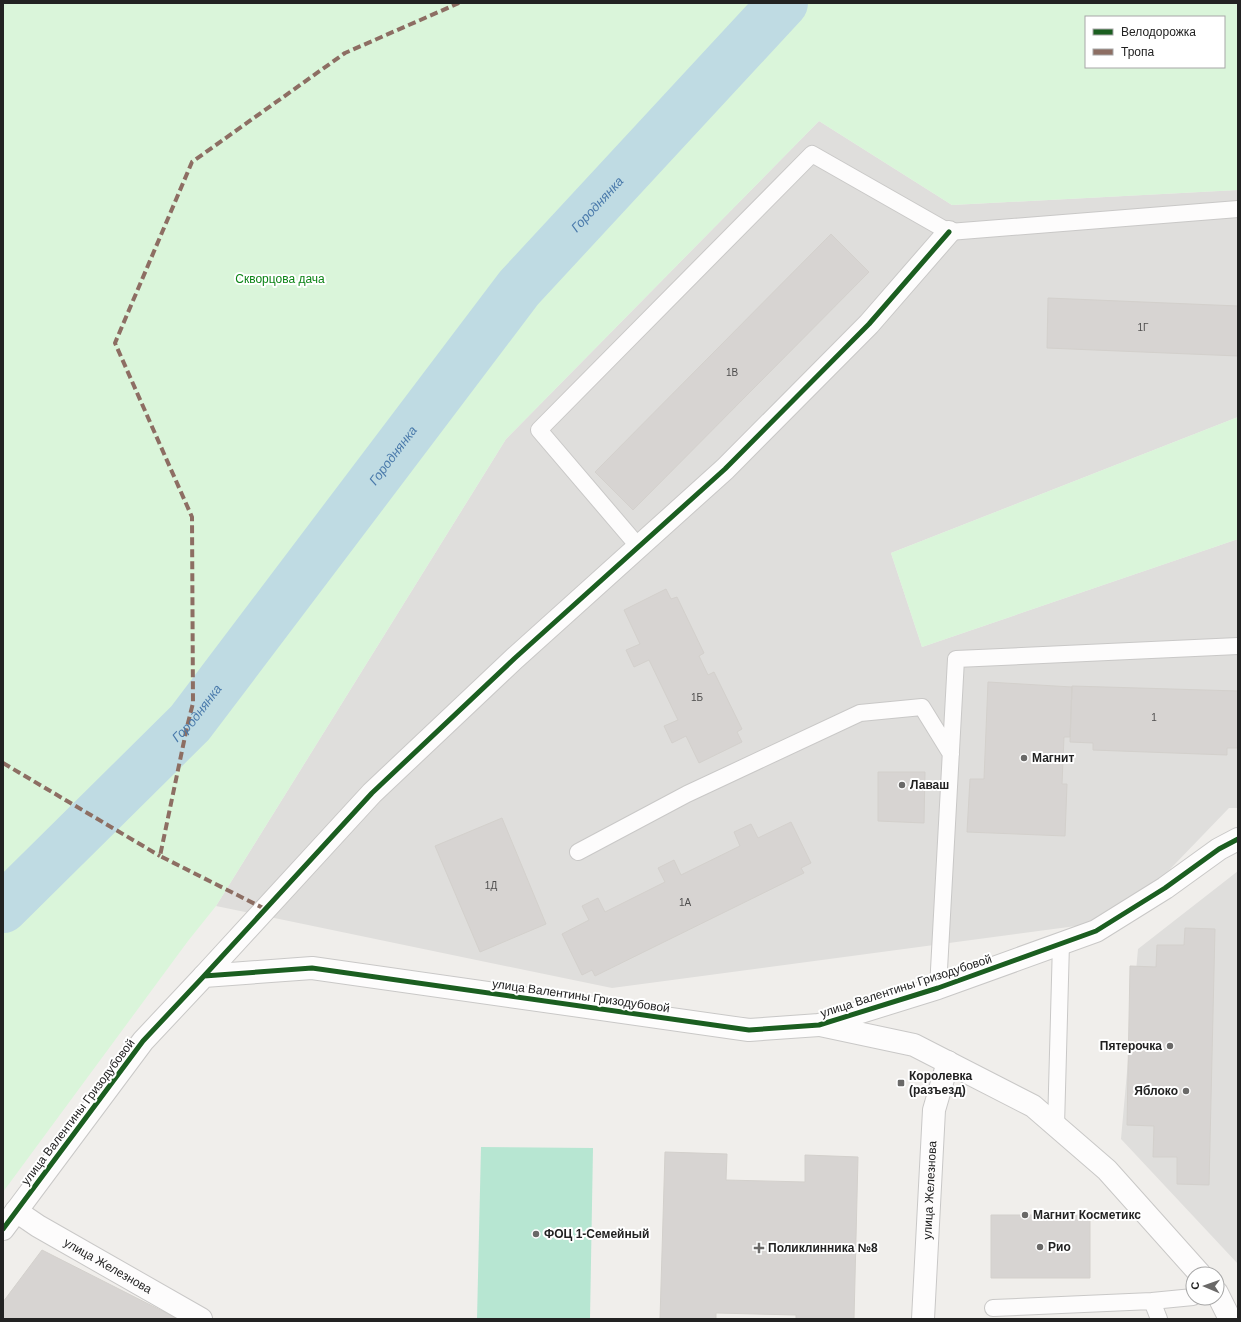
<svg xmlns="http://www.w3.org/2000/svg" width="1241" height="1322" font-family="Arial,sans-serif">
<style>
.residential{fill:#dfdedc}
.park{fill:#daf5da;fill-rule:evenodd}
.pitch{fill:#b7e6d2}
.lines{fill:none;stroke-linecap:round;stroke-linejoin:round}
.river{stroke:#bfdbe3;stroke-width:50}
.building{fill:#d7d4d2;stroke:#d3d0cc}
.service-casing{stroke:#c9c8c7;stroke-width:18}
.minor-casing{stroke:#c9c8c7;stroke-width:24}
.service{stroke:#fdfcfc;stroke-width:16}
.minor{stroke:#fdfcfc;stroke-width:22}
.quiet{stroke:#8d6e63;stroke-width:4;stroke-dasharray:8 4;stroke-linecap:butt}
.cycleway-casing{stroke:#fff;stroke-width:8}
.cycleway{stroke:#1b5e20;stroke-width:5}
.poi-dot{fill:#6a6968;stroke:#fff;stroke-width:1.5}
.labels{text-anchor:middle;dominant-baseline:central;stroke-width:4;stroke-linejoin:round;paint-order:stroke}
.number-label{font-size:10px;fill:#4f4e4e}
.park-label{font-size:12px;fill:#0c8416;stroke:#fff}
.poi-label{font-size:12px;font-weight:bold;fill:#222;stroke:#fff;text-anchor:start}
.street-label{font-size:12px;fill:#222;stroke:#fff}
.water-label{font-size:13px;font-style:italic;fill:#4a7aab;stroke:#fff}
</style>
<rect width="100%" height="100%" fill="#f0eeeb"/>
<path class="residential" d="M819,121L952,205L1238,190V417L891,553L922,647L1238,539V808H1229L1121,920L612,988L216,906L506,439Z
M1238,871V1264L1121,1139L1138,949Z"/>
<path class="park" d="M3,3H1238V190L952,205L819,121L506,439L216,906L188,941L3,1192ZM1086,17H1224V67H1086Z
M1238,417V539L922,647L891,553Z"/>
<path class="pitch" d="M481,1147L593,1148L590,1319H477Z"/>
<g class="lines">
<path class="river" id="s1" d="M3,908L190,723L519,288L783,3"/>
</g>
<path class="building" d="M831,234L869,272L633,510L595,472Z
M1048,298L1238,306V356L1047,348Z
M666,589L671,599L677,597L704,653L699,656L708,675L714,672L742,729L737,732L742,742L699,763L686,736L672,743L664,726L678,720L649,660L634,667L626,650L640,644L624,610Z
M988,682L1072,687L1070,737H1064L1062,784H1067L1065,836L967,832L970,779H984Z
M1072,686L1238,691V748H1227V755L1093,750V743L1070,742Z
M878,772H925L924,823L878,821Z
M502,818L546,924L480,952L435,846Z
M791,822L811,863L801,868L804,873L595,976L592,970L582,975L562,934L589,920L582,906L598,898L605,912L665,882L658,868L674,860L681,875L740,846L734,832L751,824L758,838Z
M1185,928L1215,929L1209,1185L1177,1184V1157H1153L1154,1126L1127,1125L1130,966L1156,967L1157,945H1184Z
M665,1152L727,1154L726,1180L805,1182V1155L858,1157L854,1319H796V1315L716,1313V1319H660Z
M991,1215H1090V1278H991Z
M42,1250L178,1319H3V1302Z"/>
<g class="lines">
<defs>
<path id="service" d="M638,546L539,430L812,154L949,232L1238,209
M578,852L687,794L860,713L922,707L951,754
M938,988L956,659L1238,646
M1056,1126L1061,943
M1152,1301L1193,1297
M993,1308L1152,1301L1159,1319"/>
<g id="minor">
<path d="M204,976L372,793L515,658L725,469L869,324L949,232"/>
<path d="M820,1025L914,1045L1033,1106L1107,1170L1200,1274"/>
<path id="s2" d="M16,1211L38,1226L201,1319"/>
<path d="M3,1229L143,1041L204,976L312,968L749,1030L819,1025L938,988L1096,931L1165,888L1219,849L1238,839"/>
<path d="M1217,1293L1230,1319"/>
<path id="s3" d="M923,1319L934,1110L948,1062"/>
</g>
</defs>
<use href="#service" class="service-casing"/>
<use href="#minor" class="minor-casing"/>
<use href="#service" class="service"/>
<use href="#minor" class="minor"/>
<path class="quiet" d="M3,763L160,856
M265,909L160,856L187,727L193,703L192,517L115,343L192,162L345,53L459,3"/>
<defs>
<path id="cycleway" d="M204,976L372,793L515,658L725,469L869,324L949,232
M3,1229L143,1041L204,976L312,968L749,1030L819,1025L938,988L1096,931L1165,888L1219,849L1238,839"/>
</defs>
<use href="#cycleway" class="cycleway-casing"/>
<use href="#cycleway" class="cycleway"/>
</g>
<g class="poi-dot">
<circle cx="1024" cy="758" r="4"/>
<circle cx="902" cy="785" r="4"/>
<circle cx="1170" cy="1046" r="4"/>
<rect x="897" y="1079" width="8" height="8" rx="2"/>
<circle cx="1186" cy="1091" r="4"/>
<circle cx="1025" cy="1215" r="4"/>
<circle cx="536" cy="1234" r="4"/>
<circle cx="1040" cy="1247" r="4"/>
<path d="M757 1242h4v4h4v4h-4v4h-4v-4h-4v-4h4z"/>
</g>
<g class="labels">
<g class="number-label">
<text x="1143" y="327">1Г</text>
<text x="732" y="372">1В</text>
<text x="697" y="697">1Б</text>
<text x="1154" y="717">1</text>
<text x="491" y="885">1Д</text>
<text x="685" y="902">1А</text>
</g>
<g class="park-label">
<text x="280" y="279">Скворцова дача</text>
</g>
<g class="poi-label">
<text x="1032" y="758">Магнит</text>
<text x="910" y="785">Лаваш</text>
<text x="1162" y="1046" text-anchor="end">Пятерочка</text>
<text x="909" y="1076">Королевка<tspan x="909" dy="14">(разъезд)</tspan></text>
<text x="1178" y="1091" text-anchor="end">Яблоко</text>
<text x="1033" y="1215">Магнит Косметикс</text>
<text x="544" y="1234">ФОЦ 1-Семейный</text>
<text x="1048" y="1247">Рио</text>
<text x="768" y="1248">Поликлинника №8</text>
</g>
<g class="street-label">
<text transform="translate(906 986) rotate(-18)">улица Валентины Гризодубовой</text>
<text transform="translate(581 996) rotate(8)">улица Валентины Гризодубовой</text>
<text transform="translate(78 1112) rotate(-53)">улица Валентины Гризодубовой</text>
<text stroke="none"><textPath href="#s3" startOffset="129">улица Железнова</textPath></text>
<text stroke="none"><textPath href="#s2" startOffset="107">улица Железнова</textPath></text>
</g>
<g class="water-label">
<text stroke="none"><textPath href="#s1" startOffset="923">Городнянка</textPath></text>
<text stroke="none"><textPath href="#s1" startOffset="599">Городнянка</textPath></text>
<text stroke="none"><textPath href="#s1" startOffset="275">Городнянка</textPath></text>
</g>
</g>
<rect width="1241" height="1322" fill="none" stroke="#222222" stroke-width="8"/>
<rect x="1085" y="16" width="140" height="52" fill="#ffffff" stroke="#a7a7a7"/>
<rect x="1093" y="29" width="20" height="6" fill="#1b5e20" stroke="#a7a7a7"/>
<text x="1121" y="36" font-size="12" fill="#222222">Велодорожка</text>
<rect x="1093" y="49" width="20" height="6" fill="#8d6e63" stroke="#a7a7a7"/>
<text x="1121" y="56" font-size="12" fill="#222222">Тропа</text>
<g transform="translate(1205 1286) rotate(272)"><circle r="19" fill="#ffffff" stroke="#a7a7a7"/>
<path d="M0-3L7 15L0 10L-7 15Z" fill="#6a6968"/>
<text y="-6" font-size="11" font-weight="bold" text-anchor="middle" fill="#222222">С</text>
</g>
</svg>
